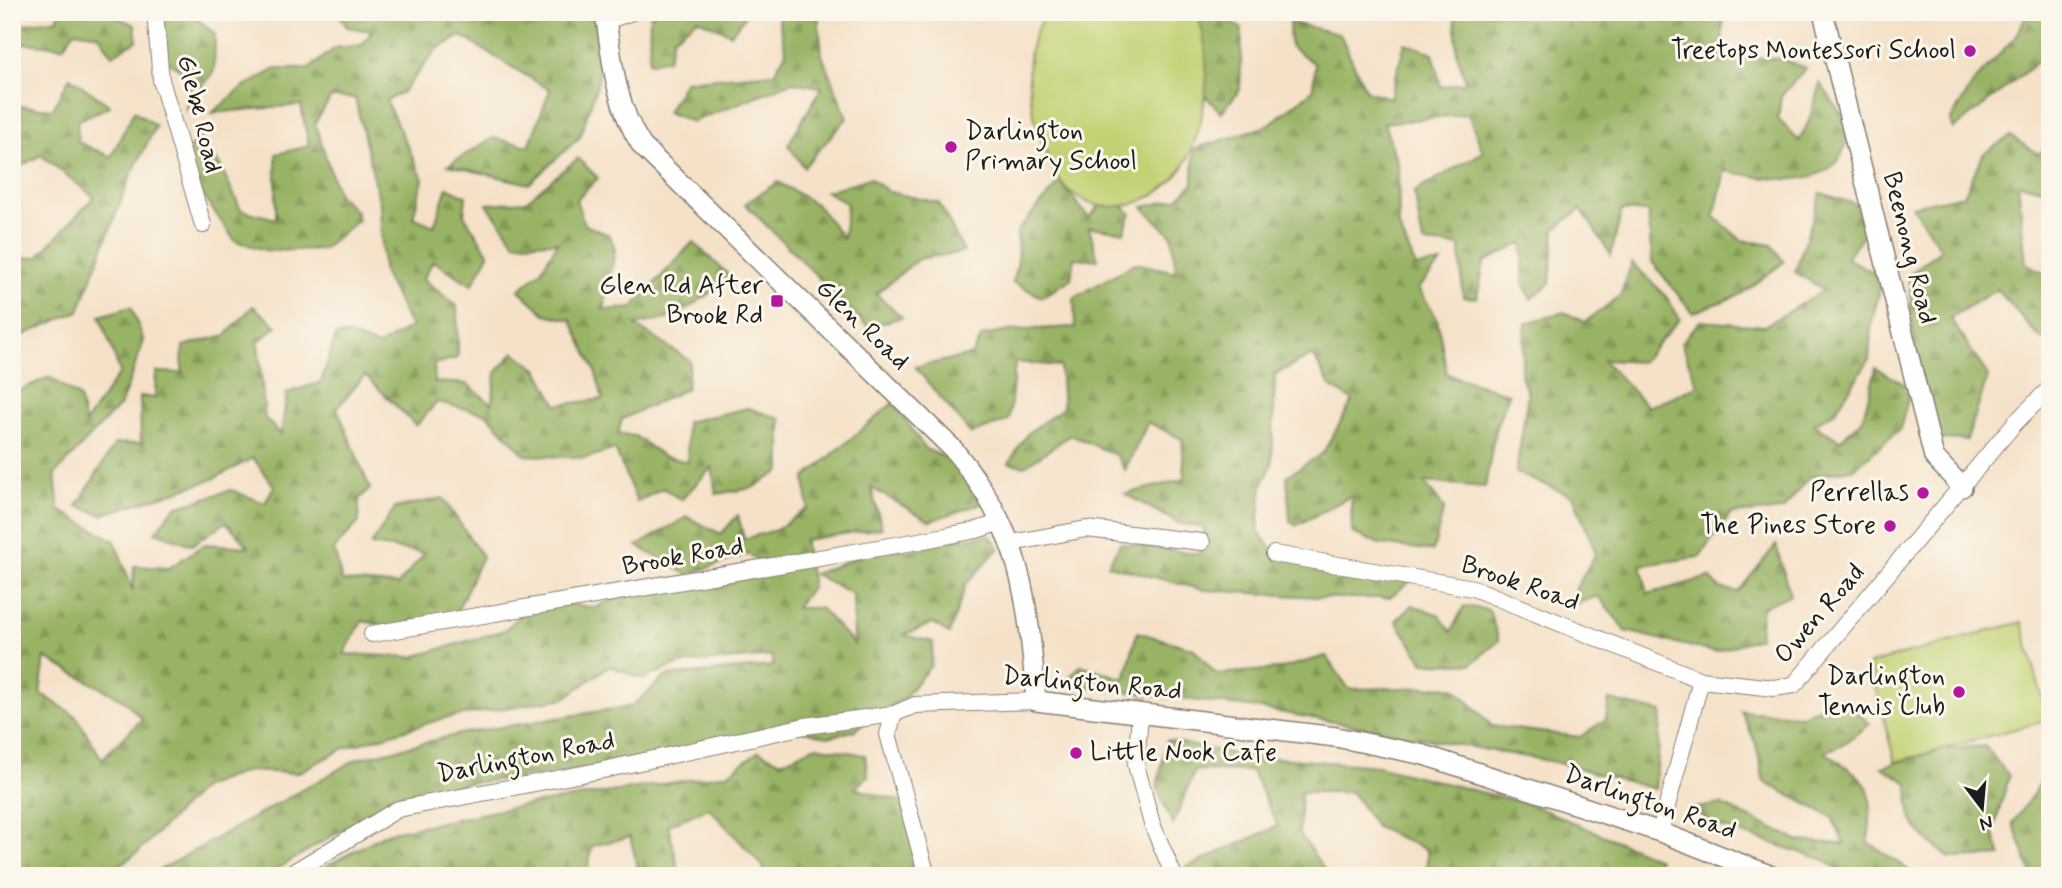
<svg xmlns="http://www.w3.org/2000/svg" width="2062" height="888" font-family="Mynerve,sans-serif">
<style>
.forest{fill:url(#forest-firs);stroke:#5a6840;stroke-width:2;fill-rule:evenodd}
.garden{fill:#c2d173;stroke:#6f7648;stroke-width:2}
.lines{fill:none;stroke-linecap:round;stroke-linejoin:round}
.minor-casing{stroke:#887e72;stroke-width:18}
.tertiary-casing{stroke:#887e72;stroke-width:22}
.minor{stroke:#fff;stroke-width:16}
.tertiary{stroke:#fff;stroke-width:19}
.poi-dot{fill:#b5179e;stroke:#fbf7ec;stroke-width:2.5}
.labels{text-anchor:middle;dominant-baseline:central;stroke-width:6;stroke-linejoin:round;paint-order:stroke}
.poi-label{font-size:26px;fill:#1c1c1c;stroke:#fbf7ec;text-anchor:end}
.street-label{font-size:26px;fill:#1c1c1c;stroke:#fbf7ec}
</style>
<defs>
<pattern id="forest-firs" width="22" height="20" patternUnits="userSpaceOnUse" patternTransform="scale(1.75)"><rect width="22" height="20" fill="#99b365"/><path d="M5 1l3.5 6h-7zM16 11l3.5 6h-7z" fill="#839957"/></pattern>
</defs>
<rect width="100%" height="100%" fill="#fbf7ec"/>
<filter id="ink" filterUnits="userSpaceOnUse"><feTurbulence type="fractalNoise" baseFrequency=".0143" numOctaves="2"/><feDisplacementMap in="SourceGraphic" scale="14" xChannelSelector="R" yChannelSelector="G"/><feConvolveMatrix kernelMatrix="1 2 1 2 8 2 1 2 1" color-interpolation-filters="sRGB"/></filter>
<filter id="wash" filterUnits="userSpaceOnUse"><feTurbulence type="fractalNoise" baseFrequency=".00686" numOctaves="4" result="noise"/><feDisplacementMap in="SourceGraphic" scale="28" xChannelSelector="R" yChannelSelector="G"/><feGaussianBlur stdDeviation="1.57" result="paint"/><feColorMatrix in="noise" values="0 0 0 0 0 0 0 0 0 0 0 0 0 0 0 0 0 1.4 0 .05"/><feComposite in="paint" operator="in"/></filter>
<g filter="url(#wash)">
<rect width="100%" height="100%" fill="#f5e1c8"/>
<path class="forest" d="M59,12H104L135,25L137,41L112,55L99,35L75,31L63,47L23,43L12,60V26L58,19Z
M154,12H189L215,34L214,71L186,110L190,75L159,57Z
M338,12H577L597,21L599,79L580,137L529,184L448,165L493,138L529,146L550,90L461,36L437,49L403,92L386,101L423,179L413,217L434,226L447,187L466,196L464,215L489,254L472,285L433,261L423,279L457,306L458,358L434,364L435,382L467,384L492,404L496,373L514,352L538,370L557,405L603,399L595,370L571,320L545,314L519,290L540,272L558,242L515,243L487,204L526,201L578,158L598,178L576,200L585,225L610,235L615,250L604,310L632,308L693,242L732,278L675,317L635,325L690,361L686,389L622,419L618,434L635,436L663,456L688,462L686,422L748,408L781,419V471L752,488L716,494L712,467L681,500L663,488L637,502L615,449L586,458L525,455L487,414L437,402L416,426L365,375L337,408L370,489L359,499V522L334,549L342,581L398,585L425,553L371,545L395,508L443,498L482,556L451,625L418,633L362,621L344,654L413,657L505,630L537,599L595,608L646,584H729L772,567L747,554L688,575L637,546L687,517L721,534L738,515L744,539L776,530L808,508L805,478L894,402L925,449L986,474L989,501L930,521L871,488L882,528L804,540L812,586L796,608H820L854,644L853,594L814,574L885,547L910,551L940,541L990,535L999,548L966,584L949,634L933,623L904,635L933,642L931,665L904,698L853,731L828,737L785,726L613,766L462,784L378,808L266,876H149L357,759L464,733L632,706L666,676L773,666L772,656L679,664L643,679L609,666L565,698L445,718L345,748L297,773L247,771L203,787L138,852L105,876H12V394L49,377L79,397L85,423L120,372L100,316L131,307L144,341L121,404L55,474L59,510L115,541L133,591L134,566L169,568L205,544L249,547L226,522L192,545L155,532L175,507L231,490L265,503L274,486L253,458L211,480L102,515L77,506L115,444L141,443L140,396L155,398L156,372L182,373L183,346L226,335L253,306L277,326L258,342L265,419L281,434L287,393L321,382L336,336L349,335L378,346L411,327L383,272L380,204L355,98L331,97L315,123L338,195L356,211L358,220L323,249L269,251L235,241L179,161L199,137L220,165L241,210L276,219V154L309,146L301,105L212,113L242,88L276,69H309L335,48L362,45L372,31L347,27ZM45,658L124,700L142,719L102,759L76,716L40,693Z
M657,12H748L731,34L698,19L673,38L668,59L649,63L650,16Z
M777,12H821L818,14L822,55L847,118L804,167L788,145L822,87L792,82L692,122L667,112L685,81L774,73L786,52Z
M1194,12H1216L1242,29L1240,90L1221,113L1204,94Z
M1455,12H1724L1721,57L1781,59L1806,68L1781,96L1778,119L1799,141L1809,121L1820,83L1851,128C1847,137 1845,151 1839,159C1814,191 1758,177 1725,171L1714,216L1741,240L1772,245L1784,262L1741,294L1693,313L1652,262L1648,212L1622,210L1611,255L1581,209L1555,229L1550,283L1531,299L1523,282V243L1484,262L1477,298L1463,297L1460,246L1423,243L1414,192L1483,152L1468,114L1384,123L1398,166L1399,227L1416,267L1441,263L1418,288L1437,318L1447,374L1509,394L1496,427L1485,487L1424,482L1444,508L1433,551L1380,544L1352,533L1351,496L1297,525L1290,521L1287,476L1323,453L1353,400L1331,387L1313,355L1275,374L1272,464L1262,486L1258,532L1278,556L1413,579L1389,598H1331L1204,590L1108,565L1120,543L1199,554L1205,528L1178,523L1125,494L1185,479L1182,439L1148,422L1125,470L1116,455L1071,435L1025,466L1009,463L1028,433L1063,408L1060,366L1015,362L1009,420L971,434L915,367L972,355L982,336L1015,330L1075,327L1074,298L1135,263L1176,272L1172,236L1143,207L1177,199L1193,184L1194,149L1267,126L1313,90L1315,64L1290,46L1289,22L1340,34L1366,91L1390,98L1405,43L1433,53L1441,87L1466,82L1457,54Z
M2028,12H2050V46L2036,63L1954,129L1950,121L1974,82L2017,35Z
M70,77L110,106L77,121L78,142L111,157L134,111L156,126L130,177L79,311L12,340V259L38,257L94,197L41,155L12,171V101L18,106L53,109Z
M2011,136L2038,154L2050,146V191L2018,183L2026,263L2050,277V340L2039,337L1997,289L1950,318L1988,376L1967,440L1934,439L1914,344L1909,275L1941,249L1912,206L1964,195L1984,153Z
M870,178L889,192L939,203L964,252L918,259L876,294L902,317L868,327L745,204L778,182L817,205L843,238L847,204L826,191Z
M1060,182L1089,218L1109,195L1131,213L1124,232L1089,227L1098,260L1074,258L1071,279L1042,297L1012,282L1018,262L1017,231Z
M1821,193L1855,204L1865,233L1846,258L1883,277L1871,326L1869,360L1834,413L1813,424L1840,440L1862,421L1876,368L1911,388L1900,429L1855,468L1810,477L1783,510L1731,514L1699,557L1641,565L1648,594L1710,577L1720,588L1738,592L1776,545L1790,595L1762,607L1759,638L1714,652L1626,631L1598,596L1573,605L1576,588L1596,553L1573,496L1516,473L1528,394L1521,375L1526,323L1564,312L1585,322L1620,296L1632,263L1665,295L1680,319L1642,362L1603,360L1648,407L1698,386L1681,343L1700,321L1764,326L1824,290L1795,272Z
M1412,605L1440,615L1451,632L1464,606L1489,610L1499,641L1471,664L1424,663L1396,621Z
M1137,632L1194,649L1216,674L1279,669L1326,656L1349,689L1454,687L1492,726L1580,737L1606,719L1609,700L1662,712L1655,789L1554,762L1257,708L1064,684L1081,665L1125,679Z
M1841,698L1870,724L1843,744L1825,752C1873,785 1874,782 1868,842L1917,876H1849L1822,859L1717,826L1690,809L1721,804L1799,841L1844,844L1832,817L1764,782L1756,744L1741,711L1802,715Z
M1167,740L1237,755L1377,766L1532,805L1659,859L1649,876H1556L1549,863L1543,876H1427V850L1376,827L1352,792H1301L1299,833L1329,876H1191L1187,867L1278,826L1252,771L1195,770L1173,825L1157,788Z
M816,746L865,755L868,776L855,788L907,803L918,876H765L763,866L709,808L668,825L680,876H640L630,837L592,846L586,876H504L481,870L477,876H308L387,833L520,806L727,774L759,751L781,762Z
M1985,746L2009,776L1993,832L2001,856L1950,858C1915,830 1908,829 1908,783L1882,767L1945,749Z
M2050,769V876L2031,873L2013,823Z"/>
<path class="garden" d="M1044,12H1197C1213,60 1208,114 1188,158C1169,200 1109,223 1071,193C1056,182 1049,159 1042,142C1032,115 1024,77 1031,47C1033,36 1040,24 1044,12Z
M2022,622L2048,720L1895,762L1869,664Z"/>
</g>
<g filter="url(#ink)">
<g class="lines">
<defs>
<path id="minor" d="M155,12L161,80L203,225
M606,21L632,12
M1012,543L1086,529L1202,542
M1274,554L1473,588L1701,680L1774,688L1794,685L2014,424L2050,388
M372,634L919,541L977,530L1001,522
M894,714L888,734L927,876
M1140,714L1136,765L1152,824L1174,876
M1660,832L1701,680
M287,876L398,809L603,770L805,726L894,714L915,705L1036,701"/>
<path id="tertiary" d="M605,12C612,60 615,105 642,146L953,449C1022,532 1028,597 1036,701L1336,737L1424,755L1660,832L1772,876
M1823,12L1934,457L1962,487"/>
</defs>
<use href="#minor" class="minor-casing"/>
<use href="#tertiary" class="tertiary-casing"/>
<use href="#minor" class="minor"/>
<use href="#tertiary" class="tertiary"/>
</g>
</g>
<g class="poi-dot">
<circle cx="1970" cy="51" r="7"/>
<circle cx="951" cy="147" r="7"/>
<rect x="770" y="294" width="14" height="14" rx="3.5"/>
<circle cx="1923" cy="493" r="7"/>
<circle cx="1890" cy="526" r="7"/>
<circle cx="1959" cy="692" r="7"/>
<circle cx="1076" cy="753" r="7"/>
</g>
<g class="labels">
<g class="poi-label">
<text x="1956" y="51">Treetops Montessori School</text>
<text x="965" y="132" text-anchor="start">Darlington<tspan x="965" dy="30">Primary School</tspan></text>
<text x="763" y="286">Glen Rd After<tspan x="763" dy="30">Brook Rd</tspan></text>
<text x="1909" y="493">Perrellas</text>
<text x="1876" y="526">The Pines Store</text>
<text x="1945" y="677">Darlington<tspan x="1945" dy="30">Tennis Club</tspan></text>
<text x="1090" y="753" text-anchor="start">Little Nook Cafe</text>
</g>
<g class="street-label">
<text transform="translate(199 114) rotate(76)">Glebe Road</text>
<text transform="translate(1909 248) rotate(76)">Beenong Road</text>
<text transform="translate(862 325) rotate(44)">Glen Road</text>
<text transform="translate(683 557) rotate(-10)">Brook Road</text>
<text transform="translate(1520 584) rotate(19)">Brook Road</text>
<text transform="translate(1820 614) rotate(-49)">Owen Road</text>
<text transform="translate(1092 684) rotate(5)">Darlington Road</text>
<text transform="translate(526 758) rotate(-11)">Darlington Road</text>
<text transform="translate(1650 803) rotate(19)">Darlington Road</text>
</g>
</g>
<rect width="2062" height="888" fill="none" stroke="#fbf7ec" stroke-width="42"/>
<g transform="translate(1982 808) rotate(164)" stroke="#fbf7ec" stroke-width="5" paint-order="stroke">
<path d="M0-5L12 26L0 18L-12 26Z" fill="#1c1c1c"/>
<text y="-10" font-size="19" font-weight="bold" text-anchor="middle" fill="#1c1c1c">N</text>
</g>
</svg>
